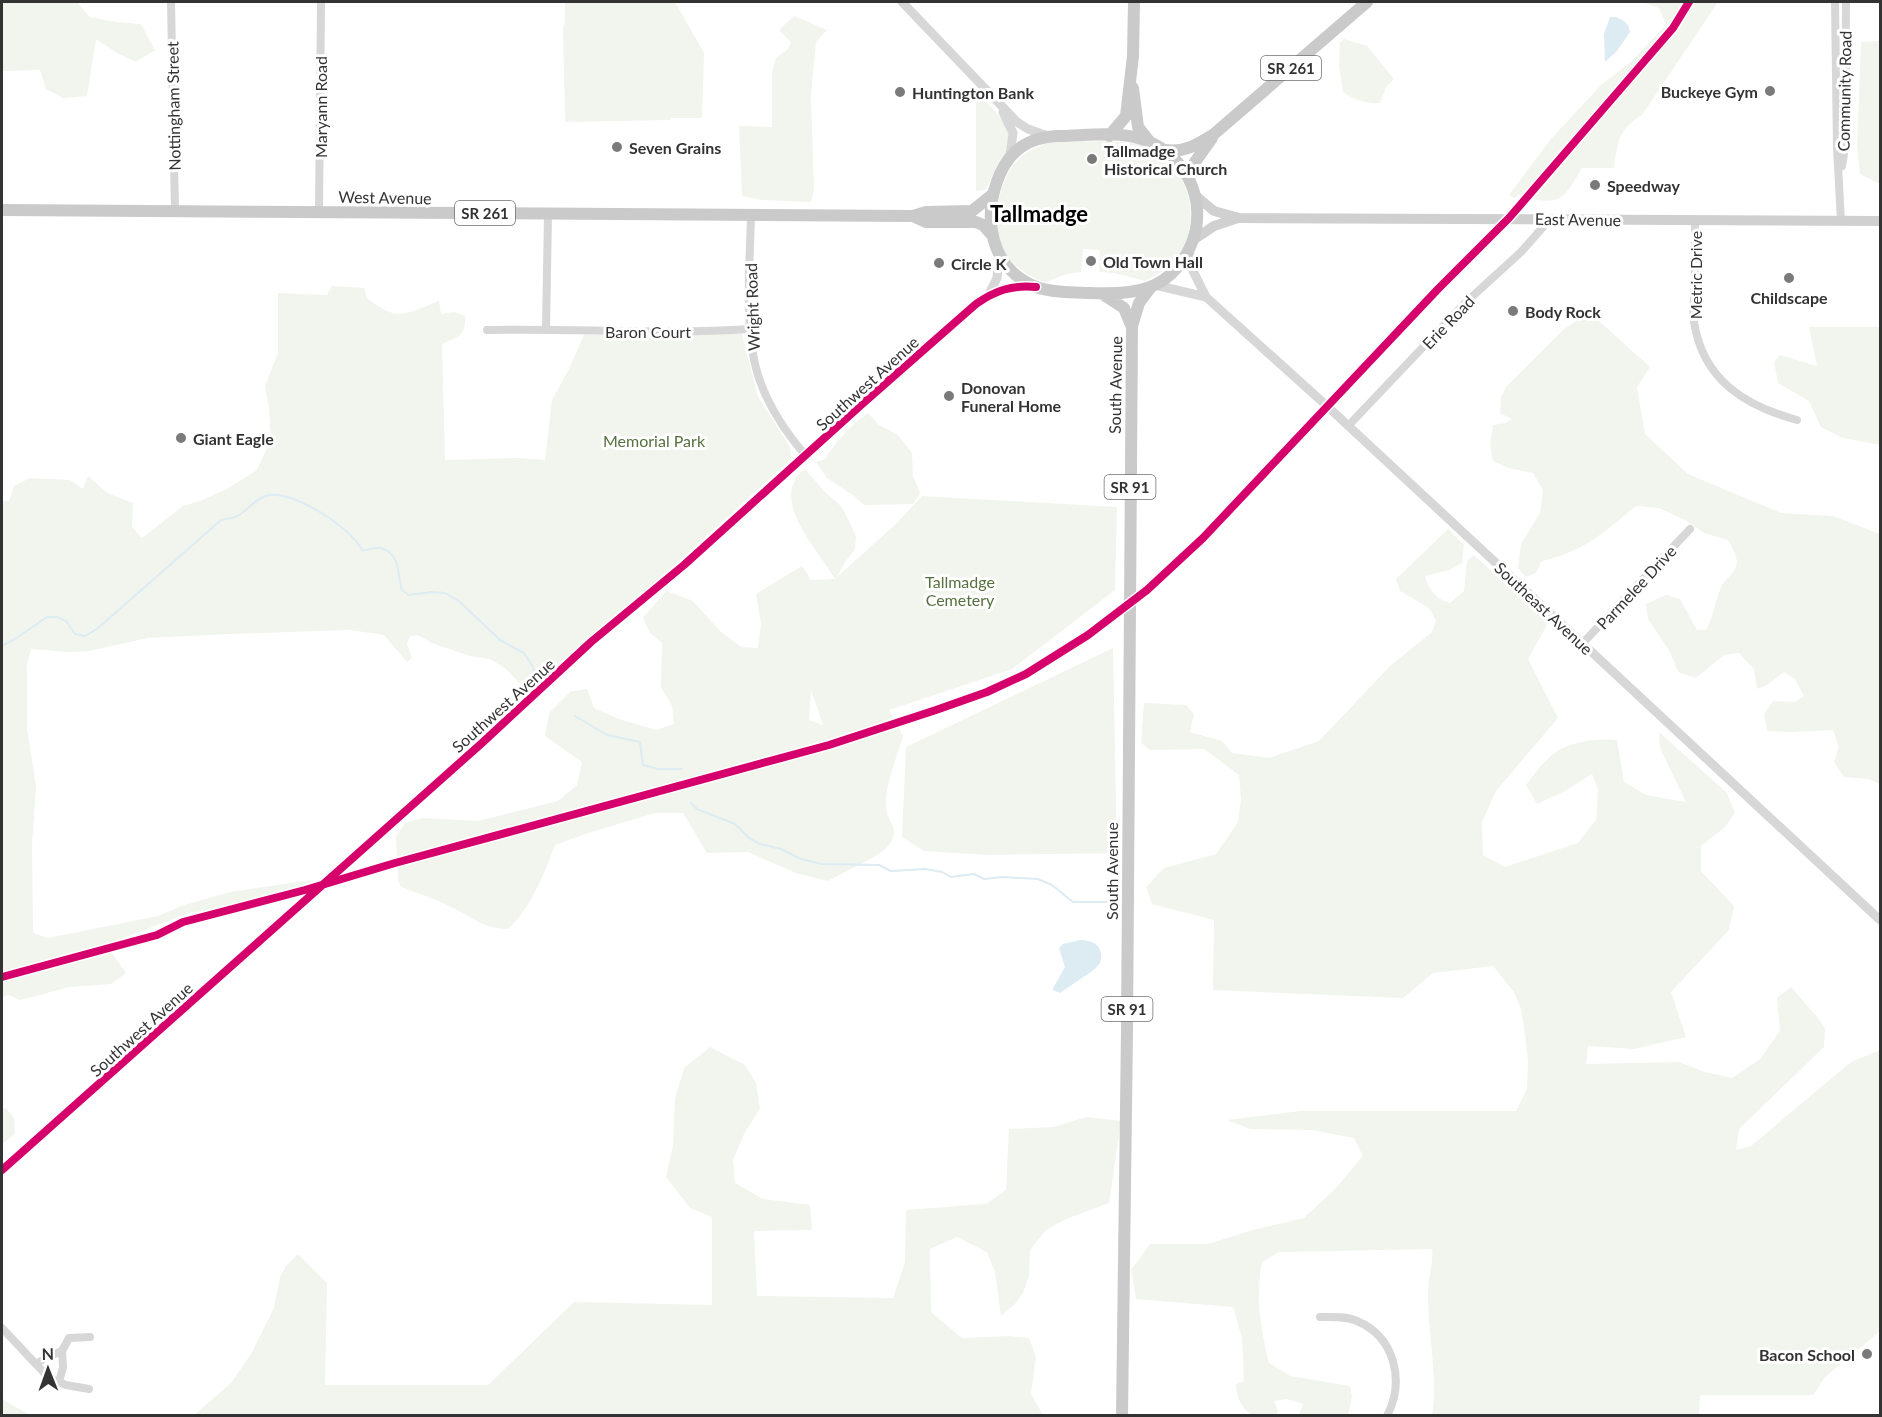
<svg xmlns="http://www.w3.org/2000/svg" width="1882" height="1417" font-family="Lato,sans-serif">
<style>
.green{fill:#f1f5ed;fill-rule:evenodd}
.water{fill:#ddebf3}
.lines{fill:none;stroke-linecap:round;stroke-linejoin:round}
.stream{stroke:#ddebf3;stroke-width:2}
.minor{stroke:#d7d7d7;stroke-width:8}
.tertiary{stroke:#d7d7d7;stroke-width:9}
.secondary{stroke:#d0d0d0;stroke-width:10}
.primary{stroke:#cacaca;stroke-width:12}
.cycleway-casing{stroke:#fff;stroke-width:11}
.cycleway{stroke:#d6006c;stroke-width:8}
.poi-dot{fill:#7a7a7a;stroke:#fff;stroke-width:2}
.labels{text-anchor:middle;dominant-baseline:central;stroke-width:6;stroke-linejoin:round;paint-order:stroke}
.shield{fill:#fff;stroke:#707070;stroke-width:1.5}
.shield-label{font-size:15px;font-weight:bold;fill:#333}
.poi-label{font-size:16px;font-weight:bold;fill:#333;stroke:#fff;text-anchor:start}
.street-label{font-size:16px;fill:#333;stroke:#fff}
.park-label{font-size:16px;fill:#56703f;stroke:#fff}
.district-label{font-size:22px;font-weight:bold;fill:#000;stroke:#fff}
</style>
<rect width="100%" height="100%" fill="#fff"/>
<path class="green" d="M2,2H79L78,4L90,17L116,22L141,24L155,50L136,62L117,53L96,39L87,96L63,98L46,89L40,70L2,71Z
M565,2H675L704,53L702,118H671V120L565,122L563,27L565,21Z
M1642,2H1718L1642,115C1618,130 1618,141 1614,168H1582C1563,201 1559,207 1519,195L1514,198L1509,195L1551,139L1601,85L1632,61L1666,25L1659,8Z
M794,16L827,30L816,42L811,95L814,190L811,202L762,200L742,196L739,126L772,127V72L776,58L788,49L791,42L779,30Z
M1344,39L1367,46L1394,79L1386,87L1380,103C1367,104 1354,100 1343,92L1339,67L1340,42Z
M1880,41V184L1860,174L1857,147L1861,42Z
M971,90H975C988,105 1016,126 1008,149C1006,153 1002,157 1000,160C994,170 991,181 985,190L976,191V96Z
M1049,142C1074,142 1130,138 1150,148C1189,168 1203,220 1178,256C1170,268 1157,274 1145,281L1114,273L1099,272L1100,250L1083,249L1081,272L1066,274L1044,283C1031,276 1016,269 1007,256C989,232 997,182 1017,161C1026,151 1038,147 1049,142Z
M332,286L364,288L367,298C398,323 405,314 439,301L441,314L454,312L465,316C466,336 459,336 442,344L445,460L517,458L545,460L552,400L569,369L584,335L742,334L758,397L790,447L791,459L666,573L531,689L527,686L523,687L506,669L490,659L470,656L432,643L418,635L410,636L407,644L412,658L407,662L384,635L350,630L228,634L148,638L89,651L68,652L31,649L27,665V728L36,786L32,845L33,933L48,938L158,916L184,905L230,892L311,880L305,888L265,896L212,911L191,912L98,948L2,975V502L9,501L14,486L30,478L70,480L83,489L88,476L107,493L133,503L132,527L142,538L183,506L200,501L227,489L257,470L271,439L269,409L265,386L278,353V293L327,295Z
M1589,312L1650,367L1637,387L1645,434L1688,474L1781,513L1833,516L1880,534V784L1868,779L1844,777L1834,762L1839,747L1833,730L1791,732L1767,731L1764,714L1773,701L1795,702L1804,696L1795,679L1784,672L1767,685L1757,689L1754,669L1739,653L1724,655L1696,678L1678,672L1670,652L1648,619L1646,604L1666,595L1680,599L1697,630H1706C1714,616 1715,600 1722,585C1726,579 1734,573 1736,566C1739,557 1732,548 1728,540L1704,533L1685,520L1659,508L1636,506C1601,534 1587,550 1542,561L1536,573L1526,577L1518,568L1521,544L1540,513L1543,490L1533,473L1508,468L1493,461L1490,445L1493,425L1506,423L1512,419L1500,413L1501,397L1507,386L1563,330Z
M1809,327H1880V445L1843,438L1821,427L1809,401L1778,383L1774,362L1780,355L1817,366Z
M868,413L879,425L898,435L912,453L913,476L920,493L913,504L864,505L854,496L827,478L816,462L825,459C837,440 850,426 868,413Z
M805,469L824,491L842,507L856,536L855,549L845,562L837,577L897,523L922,496L1117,507L1115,590L1012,669L889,710L903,736C898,753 883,792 886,808C888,824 902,829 888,846C881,856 840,874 828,881L796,873L748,852L707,853L683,813H655L588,833L555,845C544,874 531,908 508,929C482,928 476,919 455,909C438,900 418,893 401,887L398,880L396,837L405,823L422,818L478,821L558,801L577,785L582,762L545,736L549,713L570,692L587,689L594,708L619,719L656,730L674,724L672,706L661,687L662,643L650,633L643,618L666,591L693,601L720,631L741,647L758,648L761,624L756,594L802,566L809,576L810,580L835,579C820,552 766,498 805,469ZM811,690L823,725L809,720Z
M1448,529L1464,545L1462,563L1449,570L1425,576C1429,590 1435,599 1450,603L1464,591L1467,561L1474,555L1548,623L1528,659L1558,718L1496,791L1482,822L1483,855L1505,867L1578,843L1596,820L1598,789L1592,774L1563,792L1537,804L1526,785C1534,775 1542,763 1552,755C1569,741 1596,738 1617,740L1624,782L1646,795L1686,802L1660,748L1659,732L1727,793L1735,813L1725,827L1701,846V871L1734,906L1729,930L1671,992L1686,1037L1634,1049L1588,1046L1586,1064L1679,1062L1705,1072L1732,1078L1760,1059L1780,1031L1777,998L1791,987L1818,1018L1825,1028L1824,1047L1739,1129L1736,1150L1751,1146L1851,1062L1880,1050V1331L1825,1377L1813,1395H1700L1699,1415H1432C1438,1376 1428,1335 1428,1295C1427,1279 1434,1265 1432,1249L1279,1252L1262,1262C1255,1295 1261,1330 1269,1363L1290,1376L1350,1386L1352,1397L1348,1415H1299L1303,1404L1287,1399L1274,1401L1278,1411L1276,1415H1251C1241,1407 1236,1396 1236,1384L1244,1381L1242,1338L1233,1307L1136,1299L1131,1270L1150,1244H1208L1253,1230L1304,1218L1336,1188L1363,1156L1354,1138L1312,1130L1250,1129L1227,1120L1300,1111H1516L1527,1089L1528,1061L1524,1027L1521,1009L1514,992L1493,966L1433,973L1403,998L1213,990L1214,920L1152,904L1146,887L1164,868L1216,854L1238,822L1241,799L1239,775L1204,749L1150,750L1141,743L1144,703L1186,705L1194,714L1190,732L1222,741L1232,753L1269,758L1319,741L1390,666L1432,632L1436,621L1429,608L1400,591L1396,579Z
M1113,648L1117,853L988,855L924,851L902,837L906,747Z
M111,952L126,973L111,984L70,987L20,1000L9,995L2,997V980Z
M710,1047L745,1065L756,1083L760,1109L744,1134L733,1160L735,1183L763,1199L810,1205L812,1230L754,1231L757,1296L893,1298L905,1262L906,1210L986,1204L1006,1190L1009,1129L1054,1127L1086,1117L1121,1121L1109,1203L1066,1219L1046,1230L1030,1250L1029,1276L1023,1293L1014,1305L1001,1316L995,1272L987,1252L957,1237L930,1249L931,1312L962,1338L1009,1336L1029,1338L1036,1357L1031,1394L1043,1415L193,1416L231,1383L251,1354L274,1308L280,1277L286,1266L298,1254L327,1283L325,1385H488L574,1302L712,1305V1217L690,1208L666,1177L673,1145L675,1099L684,1068Z
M6,1108L14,1118L15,1134L2,1144V1109Z
M2,1399L30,1415H2Z"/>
<path class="water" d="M1610,17C1617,16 1623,20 1628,25L1630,32L1617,51L1605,62L1604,34Z
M1080,940C1094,940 1105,947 1100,963L1095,969L1060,993L1053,990V988L1065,967L1059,948L1063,944Z"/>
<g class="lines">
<path class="stream" d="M2,646L18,637L47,617H57L66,621L75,634L85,636L97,629L221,520C227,519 234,518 239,515C249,509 257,497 269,495C296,492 350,527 362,550C368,551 374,547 381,548C401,554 397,574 402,590L409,595L431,592L445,593L460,602L500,640L524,653L533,667L535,678
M575,716L607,735L640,742L643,765L658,769H682
M691,803L697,809L735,824L749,838L760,844L781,849L801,859L822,864L879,865L891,871L925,869L942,872L951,877L974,874L984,879L1002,877L1038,879L1052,885L1073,902H1108"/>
<path class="minor" d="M171,2L175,211
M1835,2L1837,148L1841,221
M1842,166L1845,148L1846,2
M319,212L321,2
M751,215C750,264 743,335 760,381C770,409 786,433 806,456
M1695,221C1695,241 1695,261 1695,281C1695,295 1692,308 1694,322C1703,380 1745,406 1797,420
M546,329L548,214
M487,330C575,328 662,335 750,329
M1348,426L1464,304L1521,252L1550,219
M1582,644L1690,529
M1320,1317C1332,1317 1346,1316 1357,1321C1395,1337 1405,1381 1387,1416
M2,1328L49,1378L66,1385L89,1389
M36,1364L47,1357L62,1351L69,1338L90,1337
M59,1382L63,1367L62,1351"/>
<path class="tertiary" d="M902,2L1017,122L1028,129L1048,136
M1003,112L1013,133L1010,156
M1189,250L1193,271L1206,297
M1155,285L1206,297L1327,406L1880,920
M988,296L997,278L999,255
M2,1170L482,743L591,642L684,565L861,405L976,304L1003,289L1019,286H1031"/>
<path class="secondary" d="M1196,196L1214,211L1239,218L1880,221
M1193,240L1214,226L1238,218"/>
<path class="primary" d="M1133,88L1138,127L1149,141
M1056,136C1082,136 1112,131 1138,138C1184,150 1210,200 1191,245C1170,292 1134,295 1089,293C1072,292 1055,293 1039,288C990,271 981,217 1000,174C1011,149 1029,138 1056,136Z
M1109,136L1126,116L1133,56L1134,2
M1165,150C1185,153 1198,144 1214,134L1367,2
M1189,178L1195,162L1212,138
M2,210L913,216L926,212L972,211L992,195
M913,216L926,222H976L983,225L992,235
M1104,295L1124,308L1131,325
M1122,1416L1127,1031L1132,326L1139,303L1151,287"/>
<defs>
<path id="cycleway" d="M2,977L157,935L183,922L305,890L395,863L829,745L936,710L987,692L1026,674L1088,635L1147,590L1203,538L1438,289L1509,218L1673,28L1689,2
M2,1170L482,743L591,642L684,565L861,405L976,304C996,290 1012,285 1036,287"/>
</defs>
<use href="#cycleway" class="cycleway-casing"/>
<use href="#cycleway" class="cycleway"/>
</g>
<g class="poi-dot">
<circle cx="1770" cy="91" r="6"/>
<circle cx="900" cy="92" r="6"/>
<circle cx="617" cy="147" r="6"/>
<circle cx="1092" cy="159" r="6"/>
<circle cx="1595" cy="185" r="6"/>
<circle cx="1091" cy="261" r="6"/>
<circle cx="939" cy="263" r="6"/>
<circle cx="1789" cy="278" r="6"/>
<circle cx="1513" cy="311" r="6"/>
<circle cx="949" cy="396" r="6"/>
<circle cx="181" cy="438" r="6"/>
<circle cx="1867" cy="1354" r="6"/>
</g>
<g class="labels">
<g class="shield">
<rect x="1261" y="56" width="60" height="24" rx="4.5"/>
<rect x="455" y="201" width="60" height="24" rx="4.5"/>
<rect x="1104.5" y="475" width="51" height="24" rx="4.5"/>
<rect x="1101.5" y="997" width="51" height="24" rx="4.5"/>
</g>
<g class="shield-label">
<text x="1291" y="68">SR 261</text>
<text x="485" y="213">SR 261</text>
<text x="1130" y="487">SR 91</text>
<text x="1127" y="1009">SR 91</text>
</g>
<g class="poi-label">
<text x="1758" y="91" text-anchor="end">Buckeye Gym</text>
<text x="912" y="92">Huntington Bank</text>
<text x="629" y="147">Seven Grains</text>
<text x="1104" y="150">Tallmadge<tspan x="1104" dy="18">Historical Church</tspan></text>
<text x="1607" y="185">Speedway</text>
<text x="1103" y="261">Old Town Hall</text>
<text x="951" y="263">Circle K</text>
<text x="1789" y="297" text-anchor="middle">Childscape</text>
<text x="1525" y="311">Body Rock</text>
<text x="961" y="387">Donovan<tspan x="961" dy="18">Funeral Home</tspan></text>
<text x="193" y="438">Giant Eagle</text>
<text x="1855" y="1354" text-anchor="end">Bacon School</text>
</g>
<g class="street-label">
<text transform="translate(1844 91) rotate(-89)">Community Road</text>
<text transform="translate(173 106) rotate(-91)">Nottingham Street</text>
<text transform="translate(320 107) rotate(-90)">Maryann Road</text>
<text transform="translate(385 197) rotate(1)">West Avenue</text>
<text transform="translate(1578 219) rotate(1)">East Avenue</text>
<text transform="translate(1695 275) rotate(-90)">Metric Drive</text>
<text transform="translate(752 307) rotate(-92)">Wright Road</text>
<text transform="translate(1448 322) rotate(-46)">Erie Road</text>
<text x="648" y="331">Baron Court</text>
<text transform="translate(867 383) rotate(-42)">Southwest Avenue</text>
<text transform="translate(1115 385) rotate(-89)">South Avenue</text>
<text transform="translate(1636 587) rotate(-47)">Parmelee Drive</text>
<text transform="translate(1544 608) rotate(43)">Southeast Avenue</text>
<text transform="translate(503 705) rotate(-42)">Southwest Avenue</text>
<text transform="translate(1111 871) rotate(-90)">South Avenue</text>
<text transform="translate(141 1029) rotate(-42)">Southwest Avenue</text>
</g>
<g class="park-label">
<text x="654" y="440">Memorial Park</text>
<text x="960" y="581">Tallmadge<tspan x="960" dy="18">Cemetery</tspan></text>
</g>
<g class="district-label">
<text x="1039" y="213">Tallmadge</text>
</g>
</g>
<rect width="1882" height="1417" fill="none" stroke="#333333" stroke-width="6"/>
<g transform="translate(48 1369) rotate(359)" stroke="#ffffff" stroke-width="4.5" paint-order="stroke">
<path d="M0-4.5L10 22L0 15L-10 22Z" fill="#333333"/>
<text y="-9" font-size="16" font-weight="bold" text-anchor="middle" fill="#333333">N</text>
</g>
</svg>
